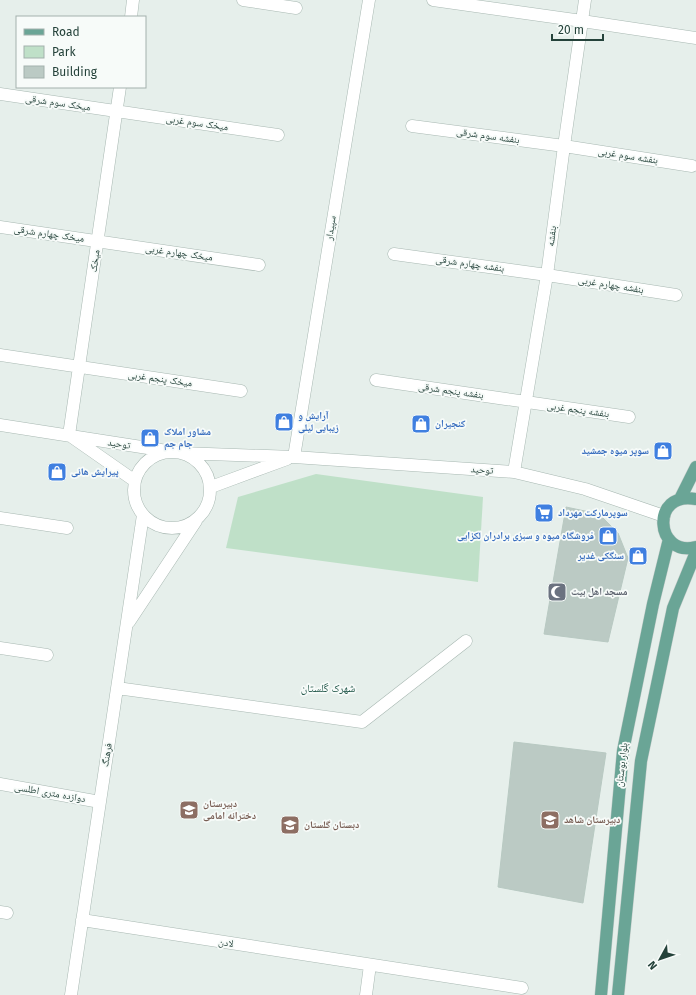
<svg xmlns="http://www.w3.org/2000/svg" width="696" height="995" font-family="'Fira Sans','Noto Naskh Arabic',sans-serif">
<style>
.green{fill:#bfe0c8}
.building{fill:#bbcac4;stroke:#b8c9c2}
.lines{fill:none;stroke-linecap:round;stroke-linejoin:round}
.minor-casing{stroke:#a8b8b2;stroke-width:13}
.major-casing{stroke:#c2cac8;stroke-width:13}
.minor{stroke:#fff;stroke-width:12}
.major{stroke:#6aa596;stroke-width:12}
.labels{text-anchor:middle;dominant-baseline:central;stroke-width:3.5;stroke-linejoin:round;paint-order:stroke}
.street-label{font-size:10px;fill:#24423a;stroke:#f7fbf9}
.shop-label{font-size:10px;font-weight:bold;fill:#366cbe;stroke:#f7fbf9;text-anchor:start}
.worship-label{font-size:10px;font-weight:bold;fill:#5b616d;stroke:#f7fbf9;text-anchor:start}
.education-label{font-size:10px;font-weight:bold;fill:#785e54;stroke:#f7fbf9;text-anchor:start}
.neighbourhood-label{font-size:11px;fill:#1f5548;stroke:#f7fbf9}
</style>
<rect width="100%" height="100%" fill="#e6efeb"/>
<path class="green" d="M316,474L483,497L478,582L226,548L238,497Z"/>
<path class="building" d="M566,507L599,514L618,533L628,558L608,642L544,634Z
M514,742L606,753L583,903L498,887Z"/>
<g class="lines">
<defs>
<path id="minor" d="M243,0L296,8
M433,0L582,21L696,38
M131,17L133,0
M0,94L278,135
M412,126L564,146L692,166
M0,227L259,265
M394,254L547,275L676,295
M0,355L241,391
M376,380L629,417
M0,425L167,451
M69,435L120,87
M72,437L135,481
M134 490a38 38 0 1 1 76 0a38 38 0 1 1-76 0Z
M181,453L294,457L514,472L585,489L664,516
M294,457L369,0
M514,472L547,275L564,146L585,0
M211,487L287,459
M0,518L67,528
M129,622L196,521
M0,648L47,655
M117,688L362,722L466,641
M0,784L100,802
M0,912L7,913
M82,920L522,988
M71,995L143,515
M366,995L370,965"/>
<path id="major" d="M680,499L696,467
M696,499C650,490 655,558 696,547
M601,995L623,751L653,604L669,539
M618,995L641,761L673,608L696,552"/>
</defs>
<use href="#minor" class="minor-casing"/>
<use href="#major" class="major-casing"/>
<use href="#minor" class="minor"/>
<use href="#major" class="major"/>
</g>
<defs>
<symbol id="shop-square" viewBox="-11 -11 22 22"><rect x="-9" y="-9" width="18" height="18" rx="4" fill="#3f7fe0" stroke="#f7fbf9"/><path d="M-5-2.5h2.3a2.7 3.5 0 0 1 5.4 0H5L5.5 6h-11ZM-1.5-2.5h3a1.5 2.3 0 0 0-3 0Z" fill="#fff"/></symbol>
<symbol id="supermarket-square" viewBox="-11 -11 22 22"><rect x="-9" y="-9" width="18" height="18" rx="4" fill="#3f7fe0" stroke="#f7fbf9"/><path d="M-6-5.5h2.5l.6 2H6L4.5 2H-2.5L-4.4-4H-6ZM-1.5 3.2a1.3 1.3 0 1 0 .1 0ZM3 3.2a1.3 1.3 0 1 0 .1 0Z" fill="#fff"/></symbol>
<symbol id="mosque-square" viewBox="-11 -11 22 22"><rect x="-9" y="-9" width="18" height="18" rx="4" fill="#6b7280" stroke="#f7fbf9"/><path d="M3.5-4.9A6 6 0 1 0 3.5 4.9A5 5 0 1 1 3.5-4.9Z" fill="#fff"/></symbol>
<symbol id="school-square" viewBox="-11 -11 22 22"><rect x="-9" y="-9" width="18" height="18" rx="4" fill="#8d6e63" stroke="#f7fbf9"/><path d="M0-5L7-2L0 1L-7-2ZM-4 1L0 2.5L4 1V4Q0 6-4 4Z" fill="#fff"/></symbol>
</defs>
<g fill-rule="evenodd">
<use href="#shop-square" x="273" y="411" width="22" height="22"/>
<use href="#shop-square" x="410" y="413" width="22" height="22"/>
<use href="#shop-square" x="139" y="427" width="22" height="22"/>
<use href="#shop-square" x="652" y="440" width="22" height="22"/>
<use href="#shop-square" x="46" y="461" width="22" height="22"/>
<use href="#supermarket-square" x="533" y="502" width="22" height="22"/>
<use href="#shop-square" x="597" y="525" width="22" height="22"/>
<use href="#shop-square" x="627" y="545" width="22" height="22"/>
<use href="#mosque-square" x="546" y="581" width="22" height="22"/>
<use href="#school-square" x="178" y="799" width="22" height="22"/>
<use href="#school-square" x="539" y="809" width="22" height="22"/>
<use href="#school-square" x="279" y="814" width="22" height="22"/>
</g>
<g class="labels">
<g class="street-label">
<text transform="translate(58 103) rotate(8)">میخک سوم شرقی</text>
<text transform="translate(197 123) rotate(8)">میخک سوم غربی</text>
<text transform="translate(488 136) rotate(8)">بنفشه سوم شرقی</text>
<text transform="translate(628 156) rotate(9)">بنفشه سوم غربی</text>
<text transform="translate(331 228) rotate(-81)">سپیدار</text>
<text transform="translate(49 234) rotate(8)">میخک چهارم شرقی</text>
<text transform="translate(552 236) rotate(-82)">بنفشه</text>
<text transform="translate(179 253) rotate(8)">میخک چهارم غربی</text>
<text transform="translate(95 261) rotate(-82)">میخک</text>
<text transform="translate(470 264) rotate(8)">بنفشه چهارم شرقی</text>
<text transform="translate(611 285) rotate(9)">بنفشه چهارم غربی</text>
<text transform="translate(160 379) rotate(8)">میخک پنجم غربی</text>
<text transform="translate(451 391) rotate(8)">بنفشه پنجم شرقی</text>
<text transform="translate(578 410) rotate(8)">بنفشه پنجم غربی</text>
<text transform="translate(119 444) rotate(9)">توحید</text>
<text transform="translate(482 470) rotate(4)">توحید</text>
<text transform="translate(107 755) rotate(-81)">فرهنگ</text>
<text transform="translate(622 765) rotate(-83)">بلوار بوستان</text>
<text transform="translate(50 793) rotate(10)">دوازده متری اطلسی</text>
<text transform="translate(226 943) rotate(9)">لادن</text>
</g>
<g class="shop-label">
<text x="298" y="416">آرایش و<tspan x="298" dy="12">زیبایی لیلی</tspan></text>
<text x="435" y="424">کنجیران</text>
<text x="164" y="432">مشاور املاک<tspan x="164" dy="12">جام جم</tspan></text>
<text x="649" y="451" text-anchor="end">سوپر میوه جمشید</text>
<text x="71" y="472">پیرایش هانی</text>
<text x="558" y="513">سوپرمارکت مهرداد</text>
<text x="594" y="536" text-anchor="end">فروشگاه میوه و سبزی برادران لکزایی</text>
<text x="624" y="556" text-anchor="end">سنگکی غدیر</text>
</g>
<g class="worship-label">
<text x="571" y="592">مسجد اهل بیت</text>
</g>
<g class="education-label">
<text x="203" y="804">دبیرستان<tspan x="203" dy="12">دخترانه امامی</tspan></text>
<text x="564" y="820">دبیرستان شاهد</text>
<text x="304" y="825">دبستان گلستان</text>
</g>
<g class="neighbourhood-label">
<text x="328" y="688">شهرک گلستان</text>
</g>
</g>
<rect x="16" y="16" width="130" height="72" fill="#f7fbf9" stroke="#a3b1ad"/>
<rect x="24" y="29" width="20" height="6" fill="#6aa596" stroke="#a3b1ad"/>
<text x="52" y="36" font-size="12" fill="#24423a">Road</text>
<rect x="24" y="46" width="20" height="12" fill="#bfe0c8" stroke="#a3b1ad"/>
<text x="52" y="56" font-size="12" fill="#24423a">Park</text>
<rect x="24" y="66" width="20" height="12" fill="#bbcac4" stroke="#a3b1ad"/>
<text x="52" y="76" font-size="12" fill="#24423a">Building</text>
<g transform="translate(660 959) rotate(230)" stroke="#f7fbf9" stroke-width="3" paint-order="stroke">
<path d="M0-3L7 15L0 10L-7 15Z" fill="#24423a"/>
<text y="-6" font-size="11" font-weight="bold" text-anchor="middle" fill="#24423a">N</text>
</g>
<path d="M552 34v6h51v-6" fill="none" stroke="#24423a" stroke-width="2"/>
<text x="558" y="34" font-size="12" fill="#24423a" stroke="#f7fbf9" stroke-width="3" paint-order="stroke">20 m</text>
</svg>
